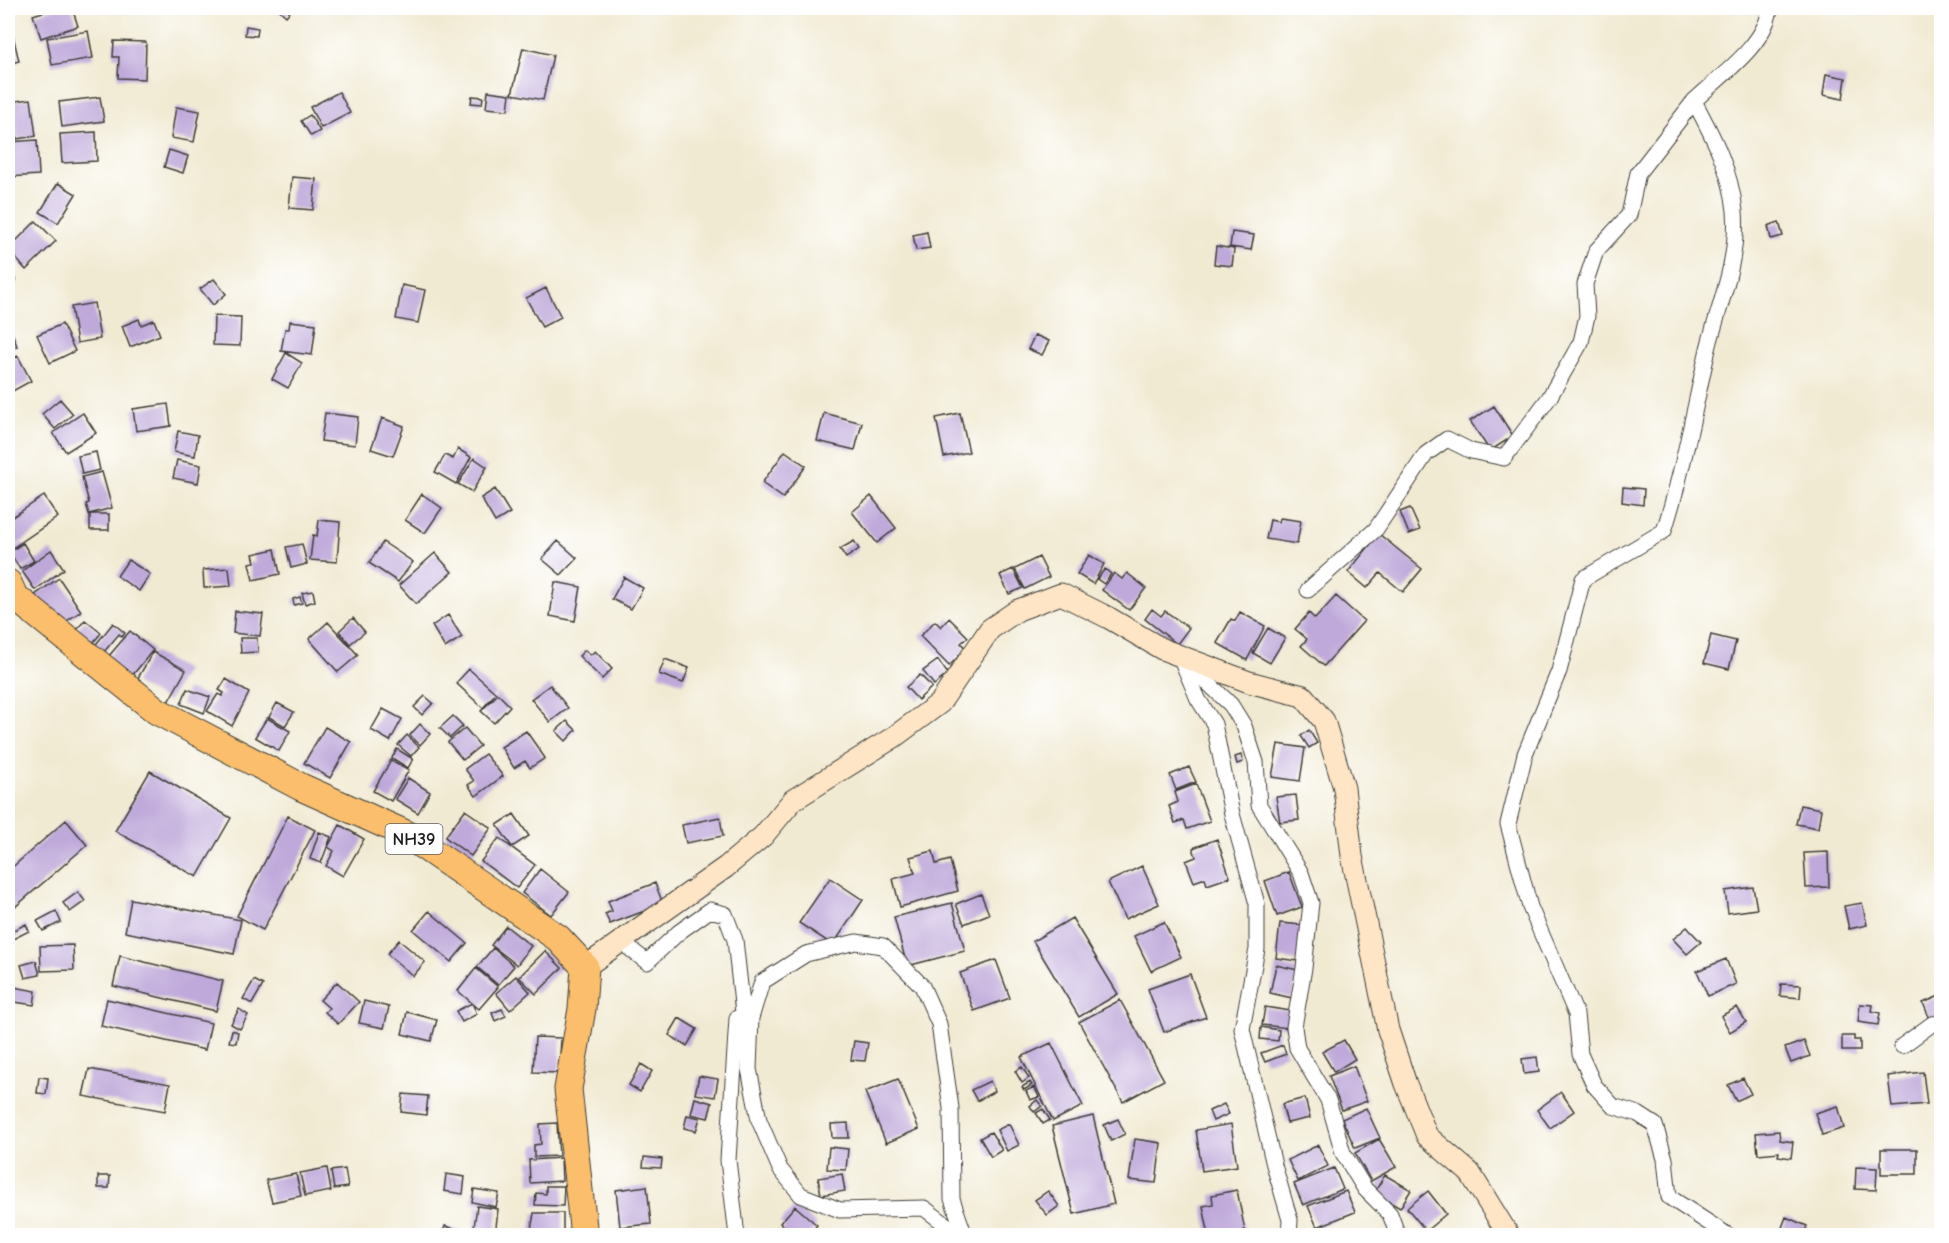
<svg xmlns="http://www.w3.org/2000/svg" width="1949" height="1243" font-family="'Comic Neue',sans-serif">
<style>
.building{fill:#bfa9da}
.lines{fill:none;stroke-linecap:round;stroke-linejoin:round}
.street-casing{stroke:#3c3b37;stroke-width:17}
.secondary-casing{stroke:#3c3b37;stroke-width:23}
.highway-casing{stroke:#3c3b37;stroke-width:29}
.street{stroke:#fff;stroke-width:15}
.secondary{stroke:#fde5c5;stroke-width:21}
.highway{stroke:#fabe6d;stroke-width:27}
.labels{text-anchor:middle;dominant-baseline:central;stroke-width:4.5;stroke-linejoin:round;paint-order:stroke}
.shield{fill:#fff;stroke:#606060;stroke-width:1.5}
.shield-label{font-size:18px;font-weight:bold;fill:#1c1c1c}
</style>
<rect width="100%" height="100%" fill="#fff"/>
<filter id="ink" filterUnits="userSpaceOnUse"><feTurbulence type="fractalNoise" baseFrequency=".0167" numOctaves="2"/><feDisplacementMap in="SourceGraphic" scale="12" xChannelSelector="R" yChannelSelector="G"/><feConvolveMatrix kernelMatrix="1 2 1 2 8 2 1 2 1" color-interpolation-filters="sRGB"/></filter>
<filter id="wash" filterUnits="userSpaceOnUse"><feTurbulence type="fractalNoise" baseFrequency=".008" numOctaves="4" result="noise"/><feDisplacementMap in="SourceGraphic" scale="24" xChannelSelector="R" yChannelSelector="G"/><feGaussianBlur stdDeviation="1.35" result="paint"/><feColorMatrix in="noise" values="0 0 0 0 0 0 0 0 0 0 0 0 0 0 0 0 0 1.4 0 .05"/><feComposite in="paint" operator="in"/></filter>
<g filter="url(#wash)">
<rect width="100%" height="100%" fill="#f1ead3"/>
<g id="blocks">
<path class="building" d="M56,8H72L78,26L41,38L33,15Z
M277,8H293L286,16Z
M246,26L258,28L257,36L245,35Z
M8,27H11L19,61L8,64Z
M88,31L93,58L52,65L47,38Z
M114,41L146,42L145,79L118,78L119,57H113Z
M523,48L553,55L543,100L512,94Z
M1826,74L1846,78L1843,99L1823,95Z
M488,91L510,94L508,110L486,108Z
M339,92L350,113L321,128L310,107Z
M472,96L483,97L482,104L471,103Z
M100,97L104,121L62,127L59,102Z
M31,99L36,136L17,139L16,129L8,130V102Z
M176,107L200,111L194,142L171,138Z
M310,115L320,131L311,136L301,121Z
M96,132L97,161L62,163L60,134Z
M37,140L39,175L8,177V142Z
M169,150L188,156L183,173L164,167Z
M292,177L316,179L313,210L289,208Z
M58,183L76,194L58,223L40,212Z
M36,221L56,241L26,270L8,249Z
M1779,222L1783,236L1771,239L1768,226Z
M927,232L930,248L916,250L913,235Z
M1232,232L1254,235L1251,250L1230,247Z
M1216,246L1234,249L1232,266L1214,264Z
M8,270L16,280L8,287Z
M214,279L226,294L213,305L200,289Z
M402,285L425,290L418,323L396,319Z
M546,288L561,317L542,327L526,298Z
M94,303L100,339L77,343L71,307Z
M214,316L241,317L240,346L213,345Z
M139,319L141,325L154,320L160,335L130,347L122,326Z
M290,321L316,324L312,355L281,351L285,329H289Z
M8,322L17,346L8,350Z
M62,324L75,351L50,363L37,335Z
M1035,335L1049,341L1042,355L1028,349Z
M286,353L302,363L288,388L272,379Z
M18,356L31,381L9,393L8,361Z
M60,399L73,414L55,429L42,414Z
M168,404L171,426L136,431L133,409Z
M1494,406L1513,436L1490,451L1470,421Z
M83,413L96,433L66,452L53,433Z
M325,413L358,417L355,445L321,441Z
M824,413L862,423L855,450L817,441Z
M960,413L969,452L944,457L936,418Z
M382,418L404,426L393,456L371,449Z
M178,431L198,435L195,456L174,452Z
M458,449L471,457L456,484L435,472L445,455L453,459Z
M785,451L806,466L783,498L762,483Z
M96,452L100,470L82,474L78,456Z
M474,458L487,467L472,492L458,484Z
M177,460L201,465L198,483L173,478Z
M102,472L112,508L89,514L86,504L89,503L82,477Z
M1623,487L1644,489L1643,505L1622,502Z
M495,489L510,513L495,522L481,498Z
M422,494L442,508L425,533L405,520Z
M44,496L58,517L8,551V520Z
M871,496L896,528L877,543L852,512Z
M1410,508L1420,530L1409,534L1400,512Z
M90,514H109V530H90Z
M1280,518L1301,521L1297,544L1266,539L1270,520L1279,522Z
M319,520L340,522L337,562L310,560L313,535L317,536Z
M1379,534L1422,569L1403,592L1380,573L1367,588L1348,572Z
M558,541L577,558L561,575L542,559Z
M854,541L859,549L846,558L840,549Z
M383,542L413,562L398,582L369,563Z
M23,543L34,561L20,569L9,552Z
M302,544L307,564L291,568L286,547Z
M275,549L280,574L253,580L249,563L255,562L253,554Z
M51,550L64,569L35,590L22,571Z
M435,553L452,572L416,604L399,585Z
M1089,555L1104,564L1093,584L1077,574Z
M1039,557L1049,577L1025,589L1015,569Z
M128,560L150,574L139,591L117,576Z
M229,568L231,586L204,588L203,570Z
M1013,569L1023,588L1009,594L1000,575Z
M1105,569L1111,574L1104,584L1097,579Z
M1114,573L1122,579L1127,573L1146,588L1129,610L1102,590Z
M624,577L643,588L631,609L612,599Z
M59,578L81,611L57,628L35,595Z
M555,582L581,587L575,621L550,616Z
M313,591L315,601L305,604L302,593Z
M1336,596L1364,621L1324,666L1301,646L1307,639L1295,629L1309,613L1315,619Z
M300,597L302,603L294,605L293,599Z
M1152,609L1161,616L1165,611L1189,628L1177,644L1145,619Z
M235,611L263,614L260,636L233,633Z
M1240,612L1265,626L1247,660L1217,643L1231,619L1235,621Z
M448,615L462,637L445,648L432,626Z
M353,618L365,632L350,644L339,631Z
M949,618L968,637L961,643L966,649L949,666L920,636L935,621L941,627Z
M85,620L101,633L86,651L70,638Z
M328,622L358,655L338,672L309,639Z
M113,623L125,633L122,637L119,634L103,653H89Z
M1268,628L1285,638L1270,663L1253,653Z
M130,631L153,650L127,682L103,663Z
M1711,635L1736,641L1729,669L1704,663Z
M240,638H257L258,652L241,653Z
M585,650L590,655L595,651L612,669L602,679L579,656Z
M153,652L186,670L168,702L135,683Z
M665,659L689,668L683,683L659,674Z
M938,660L948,674L934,685L923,671Z
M469,669L496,693L483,708L456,683Z
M920,675L932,687L918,700L906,687Z
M226,679L249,693L232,726L207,711L218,694L222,696L224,693L219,690Z
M550,685L568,708L550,722L531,699Z
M187,689L210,697L204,713L181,704Z
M498,694L510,706L494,723L481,711Z
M425,696L433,703L422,715L414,707Z
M277,703L294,712L285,726L269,717Z
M383,709L402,719L390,741L371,730Z
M453,716L463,726L450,738L440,728Z
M267,718L290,731L279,751L255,737Z
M567,721L576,730L566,741L556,731Z
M420,724L430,734L420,745L410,735Z
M325,727L351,742L330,778L304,763Z
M465,728L480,746L463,760L448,742Z
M1309,730L1317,743L1309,748L1301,736Z
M526,731L545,758L530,768L525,761L514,768L501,747Z
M407,735L419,747L411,756L398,745Z
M1278,744L1305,748L1300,781L1272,777Z
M397,749L413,759L408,768L392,758Z
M485,754L503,776L476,796L468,785L474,781L465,769Z
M1241,755L1243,762L1237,764L1235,757Z
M391,760L409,770L391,801L373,791Z
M1189,767L1196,782L1176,790L1170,775Z
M150,771L231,818L197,877L115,831Z
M408,778L430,792L418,813L395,799Z
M1196,784L1210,821L1187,829L1184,820L1175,823L1169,806L1178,802L1175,792Z
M1296,795L1299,820L1280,822L1276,797Z
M1800,805L1821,809L1818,828L1796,824Z
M465,810L491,828L471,856L445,837Z
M514,814L529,836L512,847L497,825Z
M288,816L315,830L263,930L237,916Z
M720,817L723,836L686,843L682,825Z
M66,820L87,845L8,913V871Z
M340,825L364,839L343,876L326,866L334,851L328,847Z
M319,832L331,837L321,863L310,859Z
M499,838L535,865L517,888L481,861Z
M1217,839L1230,877L1207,885L1205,878L1194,882L1186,861L1196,857L1193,848Z
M933,851L936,864L950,860L958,891L900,907L893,879L915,873L910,857Z
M1828,852L1829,887L1806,888L1804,853Z
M1142,866L1159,904L1125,919L1108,882Z
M540,869L569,892L551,915L522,893Z
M1289,872L1302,907L1277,916L1265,881Z
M830,878L863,900L833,945L799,923Z
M655,883L663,904L610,924L605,914L612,911L608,901Z
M1753,887L1757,909L1728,913L1725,891Z
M78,892L85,901L70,912L63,903Z
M981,894L989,914L964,924L956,904Z
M131,899L241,920L234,954L125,932Z
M952,903L965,951L907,966L894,917Z
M1862,903L1867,925L1849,929L1844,906Z
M56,911L61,922L43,931L37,921Z
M429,911L467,943L451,962L413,930Z
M1072,918L1118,994L1079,1017L1033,941Z
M1164,922L1181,957L1151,971L1134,936Z
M1280,923L1302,925L1298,961L1276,958Z
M26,924L29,931L9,941L8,933Z
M506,926L531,946L517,965L491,945Z
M1687,927L1701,942L1687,954L1673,939Z
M399,940L425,962L413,976L387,954Z
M73,945L74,970L41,971L40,946Z
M493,948L514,966L498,985L477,967Z
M545,951L562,968L536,994L519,977Z
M120,956L223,981L216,1011L113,986Z
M1726,959L1736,984L1708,996L1697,971Z
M996,960L1010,998L974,1011L960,973Z
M36,961L40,975L25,978L21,965Z
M1276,965L1298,970L1292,998L1270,993Z
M476,968L498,987L479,1009L458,991Z
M1190,974L1206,1017L1164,1032L1148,989Z
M516,976L530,992L510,1010L496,993Z
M254,980L263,985L252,1004L243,999Z
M337,982L359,1002L338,1024L325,1012L329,1008L320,1000Z
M1781,984L1801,985L1800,998L1780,996Z
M8,986L36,991L34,1005L8,1001Z
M1942,995V1020L1932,1024L1923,1003Z
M107,999L211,1023L205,1050L101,1026Z
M1120,1000L1164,1080L1123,1102L1079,1022Z
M364,1001L389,1007L384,1028L359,1023Z
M472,1003L477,1014L462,1022L456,1011Z
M1860,1004L1873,1005L1872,1011L1880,1013L1878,1025L1858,1022Z
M1265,1007L1290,1011L1288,1028L1262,1025Z
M1737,1007L1746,1022L1730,1032L1721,1016Z
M239,1009L248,1015L240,1029L231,1024Z
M502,1009L506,1016L495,1021L492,1013Z
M407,1012L437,1020L431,1041L402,1034Z
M679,1018L697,1029L687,1046L669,1035Z
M1261,1027L1279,1030L1278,1041L1260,1039Z
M232,1030L238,1032L236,1043L229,1042Z
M1842,1036H1854V1040H1860V1051H1842Z
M535,1037L561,1038L559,1073L533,1072Z
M1344,1040L1355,1059L1334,1072L1322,1052Z
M854,1041L868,1043L865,1061L851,1060Z
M1804,1041L1810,1056L1791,1063L1785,1048Z
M1051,1043L1083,1106L1053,1121L1021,1057Z
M1283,1045L1286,1054L1265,1062L1261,1053Z
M1537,1057L1539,1072L1524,1074L1522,1059Z
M641,1064L652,1071L640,1092L629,1085Z
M1354,1066L1367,1101L1342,1110L1329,1076Z
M1022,1067L1029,1078L1022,1083L1015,1071Z
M89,1069L170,1084L165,1111L83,1096Z
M1923,1072L1927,1104L1892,1107L1888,1076Z
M699,1076L718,1079L715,1097L695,1094Z
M39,1077L48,1078L46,1094L37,1093Z
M1743,1078L1751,1094L1736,1101L1728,1085Z
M898,1079L919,1129L886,1143L865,1092Z
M990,1081L995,1091L977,1101L971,1090Z
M1030,1082L1032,1085L1024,1090L1022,1087Z
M1034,1087L1039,1097L1030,1100L1026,1091Z
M1561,1092L1574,1111L1550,1128L1537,1110Z
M403,1094L428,1096L426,1115L401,1112Z
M695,1098L712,1103L708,1118L691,1114Z
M1305,1098L1310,1118L1287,1123L1282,1104Z
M1037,1100L1042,1106L1034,1112L1030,1106Z
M1224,1104L1229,1114L1213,1121L1209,1111Z
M1838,1106L1844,1128L1822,1135L1815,1113Z
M1366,1108L1380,1138L1355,1148L1342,1119Z
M1043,1109L1050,1120L1043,1124L1036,1113Z
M687,1115L700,1118L696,1131L684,1128Z
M1093,1116L1114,1204L1074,1214L1052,1126Z
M1118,1119L1125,1134L1111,1141L1104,1125Z
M557,1123L559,1156L534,1157V1145L541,1144L540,1124Z
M848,1123L849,1138H832L831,1124Z
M1009,1124L1019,1145L1007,1151L997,1130Z
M1231,1124L1237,1166L1202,1171L1196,1130Z
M1779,1131L1780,1140L1793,1142L1791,1158L1778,1156L1779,1152L1758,1154L1756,1133Z
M991,1132L1002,1150L991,1157L980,1138Z
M1135,1139L1161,1143L1156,1183L1129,1180Z
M1379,1139L1396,1167L1371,1181L1355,1153Z
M1318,1145L1328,1166L1298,1181L1288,1160Z
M829,1147L848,1149L846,1170L827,1169Z
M1881,1149H1917V1174H1881Z
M644,1157L662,1159L661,1168L643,1167Z
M561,1158L562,1181L530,1183L529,1160Z
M1856,1167L1877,1168L1876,1190L1855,1189Z
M327,1168L331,1191L305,1196L300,1173Z
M1334,1168L1343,1189L1303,1205L1294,1184Z
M345,1169L348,1187L334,1189L331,1171Z
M296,1174L301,1196L272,1202L266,1180Z
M446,1174L465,1177L463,1194L444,1191Z
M842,1174L845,1191L821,1195L818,1178Z
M1385,1175L1411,1190L1400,1208L1374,1193Z
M98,1176H110L109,1188H98Z
M546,1186H564L563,1206L535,1205L536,1193L546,1194Z
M647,1186L651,1224L620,1227L616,1190Z
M474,1189L499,1193L496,1207L472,1202Z
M1237,1190L1245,1231L1209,1236L1203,1206L1213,1204L1212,1195Z
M1048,1191L1059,1206L1047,1215L1035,1200Z
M1346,1191L1355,1212L1317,1227L1308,1206Z
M1428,1191L1446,1214L1426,1231L1407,1208Z
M477,1206L498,1209L495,1236L473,1234Z
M795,1206L817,1225L808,1236H778L785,1227L780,1223Z
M534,1213H563V1236H530Z
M1786,1217L1807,1226L1803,1236L1780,1233Z
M445,1226L464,1232L463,1236H442Z
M1320,1228L1344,1232L1343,1236H1319Z"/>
</g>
</g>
<g filter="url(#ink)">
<use href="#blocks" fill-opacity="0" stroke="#3c3b37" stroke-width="1.5"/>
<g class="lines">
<defs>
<path id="street" d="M1308,590L1376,529L1426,454L1447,439L1471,451L1504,458L1549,398L1581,342L1587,316L1585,284L1596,251L1629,215L1638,173L1694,101
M1184,660L1231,705L1244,726L1256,762L1259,805L1301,873L1311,903L1304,968L1294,1027L1297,1048L1328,1100L1343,1153L1365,1189L1390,1214L1398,1236
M1182,661L1198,699L1214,724L1232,814L1257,904V949L1242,1029L1274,1165L1290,1220L1289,1236
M620,941L647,962L679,932L710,910L725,914L735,940L745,1031
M1902,1046L1932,1024L1942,1023
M737,1236L728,1160L737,1018
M961,1236L924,1208L840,1210L801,1195L780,1169L759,1120L749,1069L751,1018L762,982L806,954L856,942L883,946L922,986L939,1024L951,1108L952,1199L965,1236
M1729,1236L1669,1197L1665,1159L1655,1125L1638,1114L1613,1106L1594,1085L1580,1054L1576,1014L1530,907L1508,824L1525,754L1559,671L1583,579L1664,531C1683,471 1694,410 1708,349C1719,304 1739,260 1735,211C1731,171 1713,136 1694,101C1720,76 1766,45 1770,8"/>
<path id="secondary" d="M585,967L726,867L763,836L793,800L894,737L940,703L990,629L1018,610L1061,594L1109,618L1162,649L1249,682L1303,696L1324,721L1344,788L1352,856L1388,1030L1406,1084L1427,1136L1470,1173L1509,1236"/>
<path id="highway" d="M8,583L14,596L157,711L301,787L406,834L558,938L585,967L582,1009L568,1089L584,1236"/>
</defs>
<use href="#street" class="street-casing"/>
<use href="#secondary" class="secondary-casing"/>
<use href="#highway" class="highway-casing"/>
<use href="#street" class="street"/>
<use href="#secondary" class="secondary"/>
<use href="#highway" class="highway"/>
</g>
</g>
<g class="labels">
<rect class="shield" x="385.5" y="824" width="57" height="30" rx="4.5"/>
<g class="shield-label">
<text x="414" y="839">NH39</text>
</g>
</g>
<rect width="1949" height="1243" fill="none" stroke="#fff" stroke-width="30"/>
</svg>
